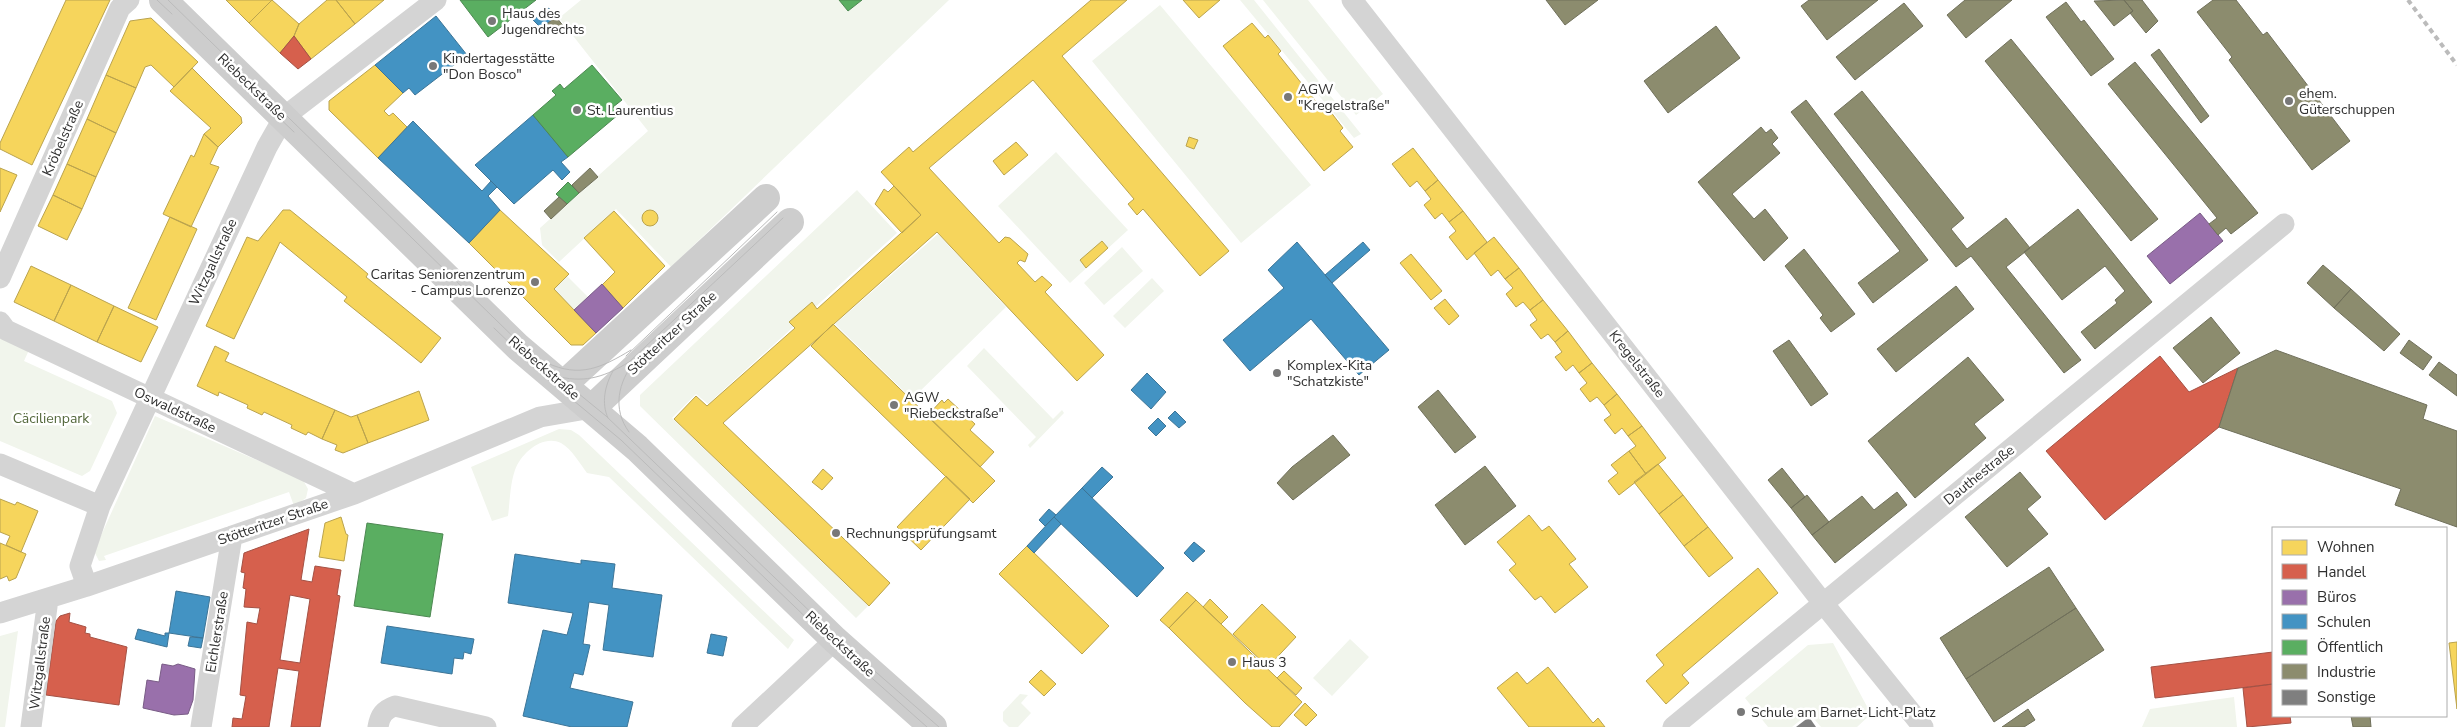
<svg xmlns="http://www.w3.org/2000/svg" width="2457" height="727" font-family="'Nunito Sans',sans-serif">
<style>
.green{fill:#f1f5ec}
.homes{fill:#f6d55c;stroke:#baa34e}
.shops{fill:#d6604d;stroke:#a45144;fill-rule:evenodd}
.offices{fill:#9970ab;stroke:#795c86}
.schools{fill:#4393c3;stroke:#3d7597}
.public{fill:#5aae61;stroke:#4d8852}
.industry{fill:#8c8c6e;stroke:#70705b}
.building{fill:#7f7f7f}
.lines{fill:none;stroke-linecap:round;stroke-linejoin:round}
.street{stroke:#d4d4d4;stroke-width:21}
.secondary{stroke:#cdcdcd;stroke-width:28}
.tram{stroke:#bbb;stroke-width:1}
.rail{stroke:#bbb;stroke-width:4;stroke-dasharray:5 4;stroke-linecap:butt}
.poi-dot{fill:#787878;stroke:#fff;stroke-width:2}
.labels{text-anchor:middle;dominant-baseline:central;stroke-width:5;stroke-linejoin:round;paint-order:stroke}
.poi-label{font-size:14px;fill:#2f2f2f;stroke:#fff;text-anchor:start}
.street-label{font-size:14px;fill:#2f2f2f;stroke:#fff}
.park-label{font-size:14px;fill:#55693d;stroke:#fff}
</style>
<rect width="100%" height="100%" fill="#fff"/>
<path class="green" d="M581,0H949L671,267L616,209L559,262L542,245L540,228L648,131L559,18Z
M1240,0H1254L1361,134L1354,138Z
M1263,0H1308L1383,94L1356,115Z
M1160,5L1311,185L1241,243L1092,61Z
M1056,152L1128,230L1070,283L998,206Z
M857,190L897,233L708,404L696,394L672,418L868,606L856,618L640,406V395Z
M938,234L1006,307L912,399L835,324Z
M1122,247L1143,271L1104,305L1084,283Z
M567,276L588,297L574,310L554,289Z
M1152,278L1164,291L1125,328L1113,316Z
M0,336L29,350L24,361L112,401L117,413L90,471L82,476L0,441Z
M984,348L1053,419L1062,410L1064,413L1030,448L1028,445L1036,437L967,366Z
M155,416L303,480L308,489L306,498L294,506L289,492L104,556L106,560L99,561L95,553L99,540Z
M559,429L571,430L579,435L794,640L788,649L609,477L587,473C580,464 572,449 561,443C543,434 521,453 515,470C510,484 510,501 508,516L492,521L471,467Z
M18,631L5,727H0V636Z
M1350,639L1369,657L1332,696L1313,678Z
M1833,643L1871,714L1857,727H1821L1809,713L1792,727H1768L1745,698L1808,645Z
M1020,694L1028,695L1021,703L1031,713L1018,727H1009L1003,721V712Z
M2234,697L2237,727H2142L2150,709Z"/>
<path class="homes" d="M66,0H110L32,165L0,149V143Z
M226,0H272L249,23Z
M272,0L299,24L294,36L280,53L249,23Z
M327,0H336L355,24L311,59L294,36L299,24Z
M336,0H384L355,24Z
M1091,0H1127L1062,56L1229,251L1200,276L1143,209L1137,215L1128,204L1134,199L1033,80L929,168L999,243L1005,237L1010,238L1028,254L1025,262L1020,260L1017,263L1035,282L1042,276L1052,285L1045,292L1104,355L1077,381L937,232L723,423L890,583L869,606L674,419L696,396L707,406L795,328L789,322L812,302L817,309L921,215L881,172L909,147L913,152Z
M1183,0H1220L1199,18Z
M151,18L198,62L174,87L151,65L145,67L136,88L106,75L130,21Z
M1252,23L1265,38L1268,35L1281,51L1278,54L1326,114L1330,111L1343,128L1340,131L1353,147L1324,171L1223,46Z
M375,65L403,93L384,111L389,116L393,113L407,127L378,158L329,110V101Z
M192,68L241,117L242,123L218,147L204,134L211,128L170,91Z
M106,75L136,88L116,133L87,119Z
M87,119L116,133L96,177L67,164Z
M204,134L218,147L210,164L219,167L191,227L163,214L191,155L194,157Z
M1189,137L1198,140L1194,149L1186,146Z
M1016,142L1028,155L1004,175L993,161Z
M1413,148L1438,180L1425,191L1417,181L1410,187L1392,164Z
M67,164L96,177L82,209L53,195Z
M0,168L17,175L0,212Z
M1438,180L1463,211L1449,222L1442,213L1435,219L1424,205L1431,199L1425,191Z
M894,186L921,215L902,233L875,204L884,189L888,192Z
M53,195L82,209L67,240L38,226Z
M283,210H290L355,263L368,274L366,277L441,338L421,363L344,301L347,297L280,242L234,339L206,326L247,237L258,241Z
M500,210L569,274L554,289L596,333L583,345H571L469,243Z
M642 218a8 8 0 1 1 16 0a8 8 0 1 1-16 0Z
M614,211L665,266L623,308L602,285L615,272L584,238Z
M1463,211L1487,242L1467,260L1449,237L1456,231L1449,222Z
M170,217L197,229L156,320L128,308Z
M1494,237L1519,268L1505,279L1498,270L1491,276L1474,253Z
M1102,241L1108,248L1086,268L1080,260Z
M1411,254L1442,291L1431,300L1400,263Z
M31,266L71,285L54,321L14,302Z
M1519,268L1543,300L1530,310L1523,302L1516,307L1506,294L1513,288L1505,279Z
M71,285L114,306L97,342L54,321Z
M1445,299L1459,316L1449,325L1434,308Z
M1543,300L1568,331L1555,342L1548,334L1541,339L1530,325L1537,320L1530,310Z
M114,306L158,327L141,362L97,342Z
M833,324L995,481L973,503L811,346Z
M1568,331L1592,363L1579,373L1573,365L1566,371L1555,357L1562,352L1555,342Z
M215,346L229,353L225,361L335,410L322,439L308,432L306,435L291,428L292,425L264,412L262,415L247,408L248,405L219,392L218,396L197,386Z
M1592,363L1617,394L1604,405L1597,397L1590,402L1580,389L1587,383L1579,373Z
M419,391L429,420L368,443L357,415Z
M1617,394L1642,426L1628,436L1622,428L1615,434L1604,420L1611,415L1604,405Z
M948,399L975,424L970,430L994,452L980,467L927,416L942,400L944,403Z
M335,410L351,417L357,415L368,443L343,453L335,450L337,445L322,439Z
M1642,426L1666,458L1646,474L1629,451L1636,446L1628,436Z
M1629,451L1646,474L1619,495L1608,481L1618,473L1611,465Z
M1658,464L1683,495L1659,514L1634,482Z
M823,469L833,478L822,490L812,482Z
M946,476L970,499L921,550L897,527Z
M1683,495L1708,527L1684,546L1659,514Z
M0,499L15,505L17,502L38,511L21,552L6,545L10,536L0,532Z
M1529,515L1542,531L1549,526L1576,559L1569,564L1588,587L1555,613L1541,596L1535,600L1509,570L1516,564L1497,542Z
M341,517L346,534L348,535L344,561L319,557L325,523Z
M1708,527L1733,558L1709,577L1684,546Z
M0,543L26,554L16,578L9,581L7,576L0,579Z
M1027,546L1109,626L1082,654L999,574Z
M1758,568L1778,593L1682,675L1689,683L1666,704L1646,681L1664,665L1656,655Z
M1187,592L1196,600L1169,628L1160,620Z
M1210,599L1228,617L1221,624L1203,607Z
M1196,600L1302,702L1279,727H1272L1245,703L1169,628Z
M1262,604L1296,637L1268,667L1233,634Z
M2457,642V709L2449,643Z
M1548,667L1593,723L1598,718L1605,727H1529L1497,688L1517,672L1527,684Z
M1041,670L1056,684L1044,696L1029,682Z
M1284,671L1302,688L1296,695L1277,678Z
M1305,703L1317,715L1306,726L1294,715Z"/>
<path class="shops" d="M294,36L311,59L298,69L280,53Z
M2160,356L2189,392L2238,368L2219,427L2105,520L2046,451Z
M309,529L301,580L312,582L315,566L341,570L337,595L340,596L320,727H291L299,671L278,668L269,727H232L233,718L242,719L246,696L240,695L247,622L257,624L260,608L244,607L246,589L243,588L245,573L241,572L244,553ZM290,595L310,599L300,663L280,660Z
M70,613L69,622L86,627L85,633L90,634V637L127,647L119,705L46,695L56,621L60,616Z
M2273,652V684L2155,698L2151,667Z
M2273,684V716H2290L2291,723L2247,727L2243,688Z"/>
<path class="offices" d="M2200,213L2223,241L2170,284L2147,256Z
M602,284L623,308L596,333L574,310Z
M162,664L173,666L178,664L195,669L193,700L188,714L174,715L143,708L147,680L159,682Z"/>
<path class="schools" d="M549,8L556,17L541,28L533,20Z
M436,16L467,55L415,95L409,88L403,93L375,65Z
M533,115L568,157L561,162L570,172L562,180L553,170L514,204L475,165Z
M413,121L482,191L491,181L497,187L488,196L500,210L469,243L378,158Z
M1297,242L1389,350L1359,375L1311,319L1250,371L1223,340L1284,288L1268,270Z
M1363,242L1370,250L1332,283L1325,275Z
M1147,373L1166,392L1151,409L1131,390Z
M1175,411L1186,422L1179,428L1168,418Z
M1158,418L1166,426L1156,436L1148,428Z
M1102,467L1113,477L1092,498L1082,488Z
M1082,488L1164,568L1137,597L1054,517Z
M1049,509L1056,515L1045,526L1039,520Z
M1054,517L1061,524L1034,553L1027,546Z
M1194,542L1205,551L1193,562L1184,553Z
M515,554L581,564V560L615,564L612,588L662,595L653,657L603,650L609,605L589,602L583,644L590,645L583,675L574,673L570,688L633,702L627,727H572L523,716L543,630L567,635L573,613L508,603Z
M176,591L210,597L203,638L169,633Z
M387,626L474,639L471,654L464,652L463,659L454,658L452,674L381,663Z
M138,629L165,636V633H169L167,647L135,639Z
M711,634L727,637L723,656L707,653Z
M190,637L203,638L201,648L188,646Z"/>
<path class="public" d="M460,0H536L488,37Z
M839,0H862L848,11Z
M592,65L622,100L613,107L619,114L568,157L533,115L556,95L552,91L560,84L564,89Z
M568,182L579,193L567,204L556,194Z
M367,523L443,534L430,617L354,606Z"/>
<path class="industry" d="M1546,0H1598L1565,25Z
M1809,0H1878L1827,40L1801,6Z
M1965,0H2012L1966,38L1947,15Z
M2124,0L2133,11L2114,26L2094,1Z
M2124,0H2142L2158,21L2146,33L2130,13L2133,11Z
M2213,0H2236L2263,35L2267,32L2350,141L2312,170L2229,60L2232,57L2197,12Z
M2066,2L2081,22L2084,20L2114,59L2091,76L2046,17Z
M1904,3L1923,26L1855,80L1836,57Z
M556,17L565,28L557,35L547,24Z
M1716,26L1740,58L1668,113L1644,81Z
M2011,39L2158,219L2131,241L1985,61Z
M2159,49L2209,116L2201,123L2151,55Z
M2135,62L2258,213L2231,234L2226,228L2218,235L2209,224L2217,218L2108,84Z
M1862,91L1964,218L1951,229L1967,249L2006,218L2030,248L2006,267L2081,360L2064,373L1971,256L1956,267L1834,114Z
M1806,100L1928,260L1873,303L1858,283L1900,251L1791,112Z
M1761,127L1766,133L1771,129L1778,138L1772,144L1780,153L1732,194L1754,219L1765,209L1788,238L1764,261L1698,182Z
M590,168L598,177L579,193L572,185Z
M559,197L567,204L551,219L544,211Z
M2078,209L2152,302L2095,349L2081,332L2117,303L2115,300L2125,291L2105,266L2062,300L2024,252Z
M1804,249L1855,314L1831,332L1820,318L1823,315L1785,266Z
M2323,265L2351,289L2334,308L2307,283Z
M1956,286L1974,309L1896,372L1877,349Z
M2351,289L2400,334L2384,351L2334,308Z
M2211,317L2240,353L2203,383L2173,348Z
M1789,340L1828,394L1811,406L1773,351Z
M2409,340L2432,357L2423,370L2400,353Z
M2276,350L2427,405L2423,419L2457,431V527L2395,505L2401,489L2219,427L2238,368Z
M1968,357L2004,400L1974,424L1986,438L1915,498L1868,441Z
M2439,362L2457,375V396L2429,375Z
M1438,390L1476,437L1455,453L1418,407Z
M1333,435L1350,455L1293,500L1277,483L1292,467Z
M1485,466L1516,506L1465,545L1435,505Z
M1782,468L1805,497L1791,508L1768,480Z
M2020,472L2041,497L2027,509L2048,534L2007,567L1965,517Z
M1897,492L1907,505L1835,563L1812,535L1862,496L1874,510Z
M1807,495L1829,522L1812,535L1791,508Z
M2049,567L2076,608L1966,679L1940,638Z
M2076,608L2104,650L1994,722L1966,679Z
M2028,709L2035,720L2024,727H2002Z
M2351,716H2370L2371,727H2353Z"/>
<path class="building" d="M1809,717L1816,727H1796Z"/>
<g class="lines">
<path class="street" d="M1352,0L1823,603L1923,727
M0,278L120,8L129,0
M0,322L6,330L354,494
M0,464L100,506
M87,586L80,566L100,506L267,147L284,117L436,0
M0,613L87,586L354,494L540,417L592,408
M31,727L48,599
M201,727L232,536
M378,727C380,715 384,710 395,706L486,727
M742,727L835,640
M1673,727L2284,224"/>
<path class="secondary" d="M163,0L518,347L637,448L835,640L933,727
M563,385L766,198
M592,408L790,222"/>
<path class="tram" d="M157,0L172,14
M168,0L535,358L606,416L846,646L939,727
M251,91L294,132
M494,328L544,376L621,440L818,629
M626,356L777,212
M547,363C580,378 601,368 631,350
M560,377C587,383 606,376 629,362L783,218
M608,418C601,403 605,385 613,371
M629,432C612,409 618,382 635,361
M838,648L927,727"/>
<path class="rail" d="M2408,0L2457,65"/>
</g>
<g class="poi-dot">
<circle cx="492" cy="21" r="5"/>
<circle cx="433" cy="66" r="5"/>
<circle cx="1288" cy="97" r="5"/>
<circle cx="2289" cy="101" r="5"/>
<circle cx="577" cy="110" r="5"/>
<circle cx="535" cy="282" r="5"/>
<circle cx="1277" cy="373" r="5"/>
<circle cx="894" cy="405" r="5"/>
<circle cx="836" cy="533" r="5"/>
<circle cx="1232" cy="662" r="5"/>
<circle cx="1741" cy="712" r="5"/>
</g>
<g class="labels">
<g class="poi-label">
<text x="502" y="13">Haus des<tspan x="502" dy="16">Jugendrechts</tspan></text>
<text x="443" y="58">Kindertagesstätte<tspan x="443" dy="16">"Don Bosco"</tspan></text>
<text x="1298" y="89">AGW<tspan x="1298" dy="16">"Kregelstraße"</tspan></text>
<text x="2299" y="93">ehem.<tspan x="2299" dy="16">Güterschuppen</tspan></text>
<text x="587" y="110">St. Laurentius</text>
<text x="525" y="274" text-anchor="end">Caritas Seniorenzentrum<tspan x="525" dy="16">- Campus Lorenzo</tspan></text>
<text x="1287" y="365">Komplex-Kita<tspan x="1287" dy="16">"Schatzkiste"</tspan></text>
<text x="904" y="397">AGW<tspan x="904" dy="16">"Riebeckstraße"</tspan></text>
<text x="846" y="533">Rechnungsprüfungsamt</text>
<text x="1242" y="662">Haus 3</text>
<text x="1751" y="712">Schule am Barnet-Licht-Platz</text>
</g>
<g class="street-label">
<text transform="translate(252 87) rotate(44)">Riebeckstraße</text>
<text transform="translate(63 138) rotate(-66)">Kröbelstraße</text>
<text transform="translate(213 262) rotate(-65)">Witzgallstraße</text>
<text transform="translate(672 333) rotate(-43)">Stötteritzer Straße</text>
<text transform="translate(1637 364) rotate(52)">Kregelstraße</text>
<text transform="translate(544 368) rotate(41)">Riebeckstraße</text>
<text transform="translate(175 410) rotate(25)">Oswaldstraße</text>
<text transform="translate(1979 475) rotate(-39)">Dauthestraße</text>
<text transform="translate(273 522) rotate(-19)">Stötteritzer Straße</text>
<text transform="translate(217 632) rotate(-81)">Eichlerstraße</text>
<text transform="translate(840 644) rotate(43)">Riebeckstraße</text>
<text transform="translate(40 663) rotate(-83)">Witzgallstraße</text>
</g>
<g class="park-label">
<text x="51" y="418">Cäcilienpark</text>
</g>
</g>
<rect x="2272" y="527" width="175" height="190" fill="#ffffff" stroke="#acacac"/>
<rect x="2282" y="540" width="25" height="15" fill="#f6d55c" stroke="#acacac"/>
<text x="2317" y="552" font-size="15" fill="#2f2f2f">Wohnen</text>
<rect x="2282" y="564" width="25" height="15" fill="#d6604d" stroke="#acacac"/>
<text x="2317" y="577" font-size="15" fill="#2f2f2f">Handel</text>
<rect x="2282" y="590" width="25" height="15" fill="#9970ab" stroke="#acacac"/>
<text x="2317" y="602" font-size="15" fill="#2f2f2f">Büros</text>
<rect x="2282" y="614" width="25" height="15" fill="#4393c3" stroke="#acacac"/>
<text x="2317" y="627" font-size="15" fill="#2f2f2f">Schulen</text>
<rect x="2282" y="640" width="25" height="15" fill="#5aae61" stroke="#acacac"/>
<text x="2317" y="652" font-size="15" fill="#2f2f2f">Öffentlich</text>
<rect x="2282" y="664" width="25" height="15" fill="#8c8c6e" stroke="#acacac"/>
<text x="2317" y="677" font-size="15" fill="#2f2f2f">Industrie</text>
<rect x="2282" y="690" width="25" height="15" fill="#7f7f7f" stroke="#acacac"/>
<text x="2317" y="702" font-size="15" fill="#2f2f2f">Sonstige</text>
</svg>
